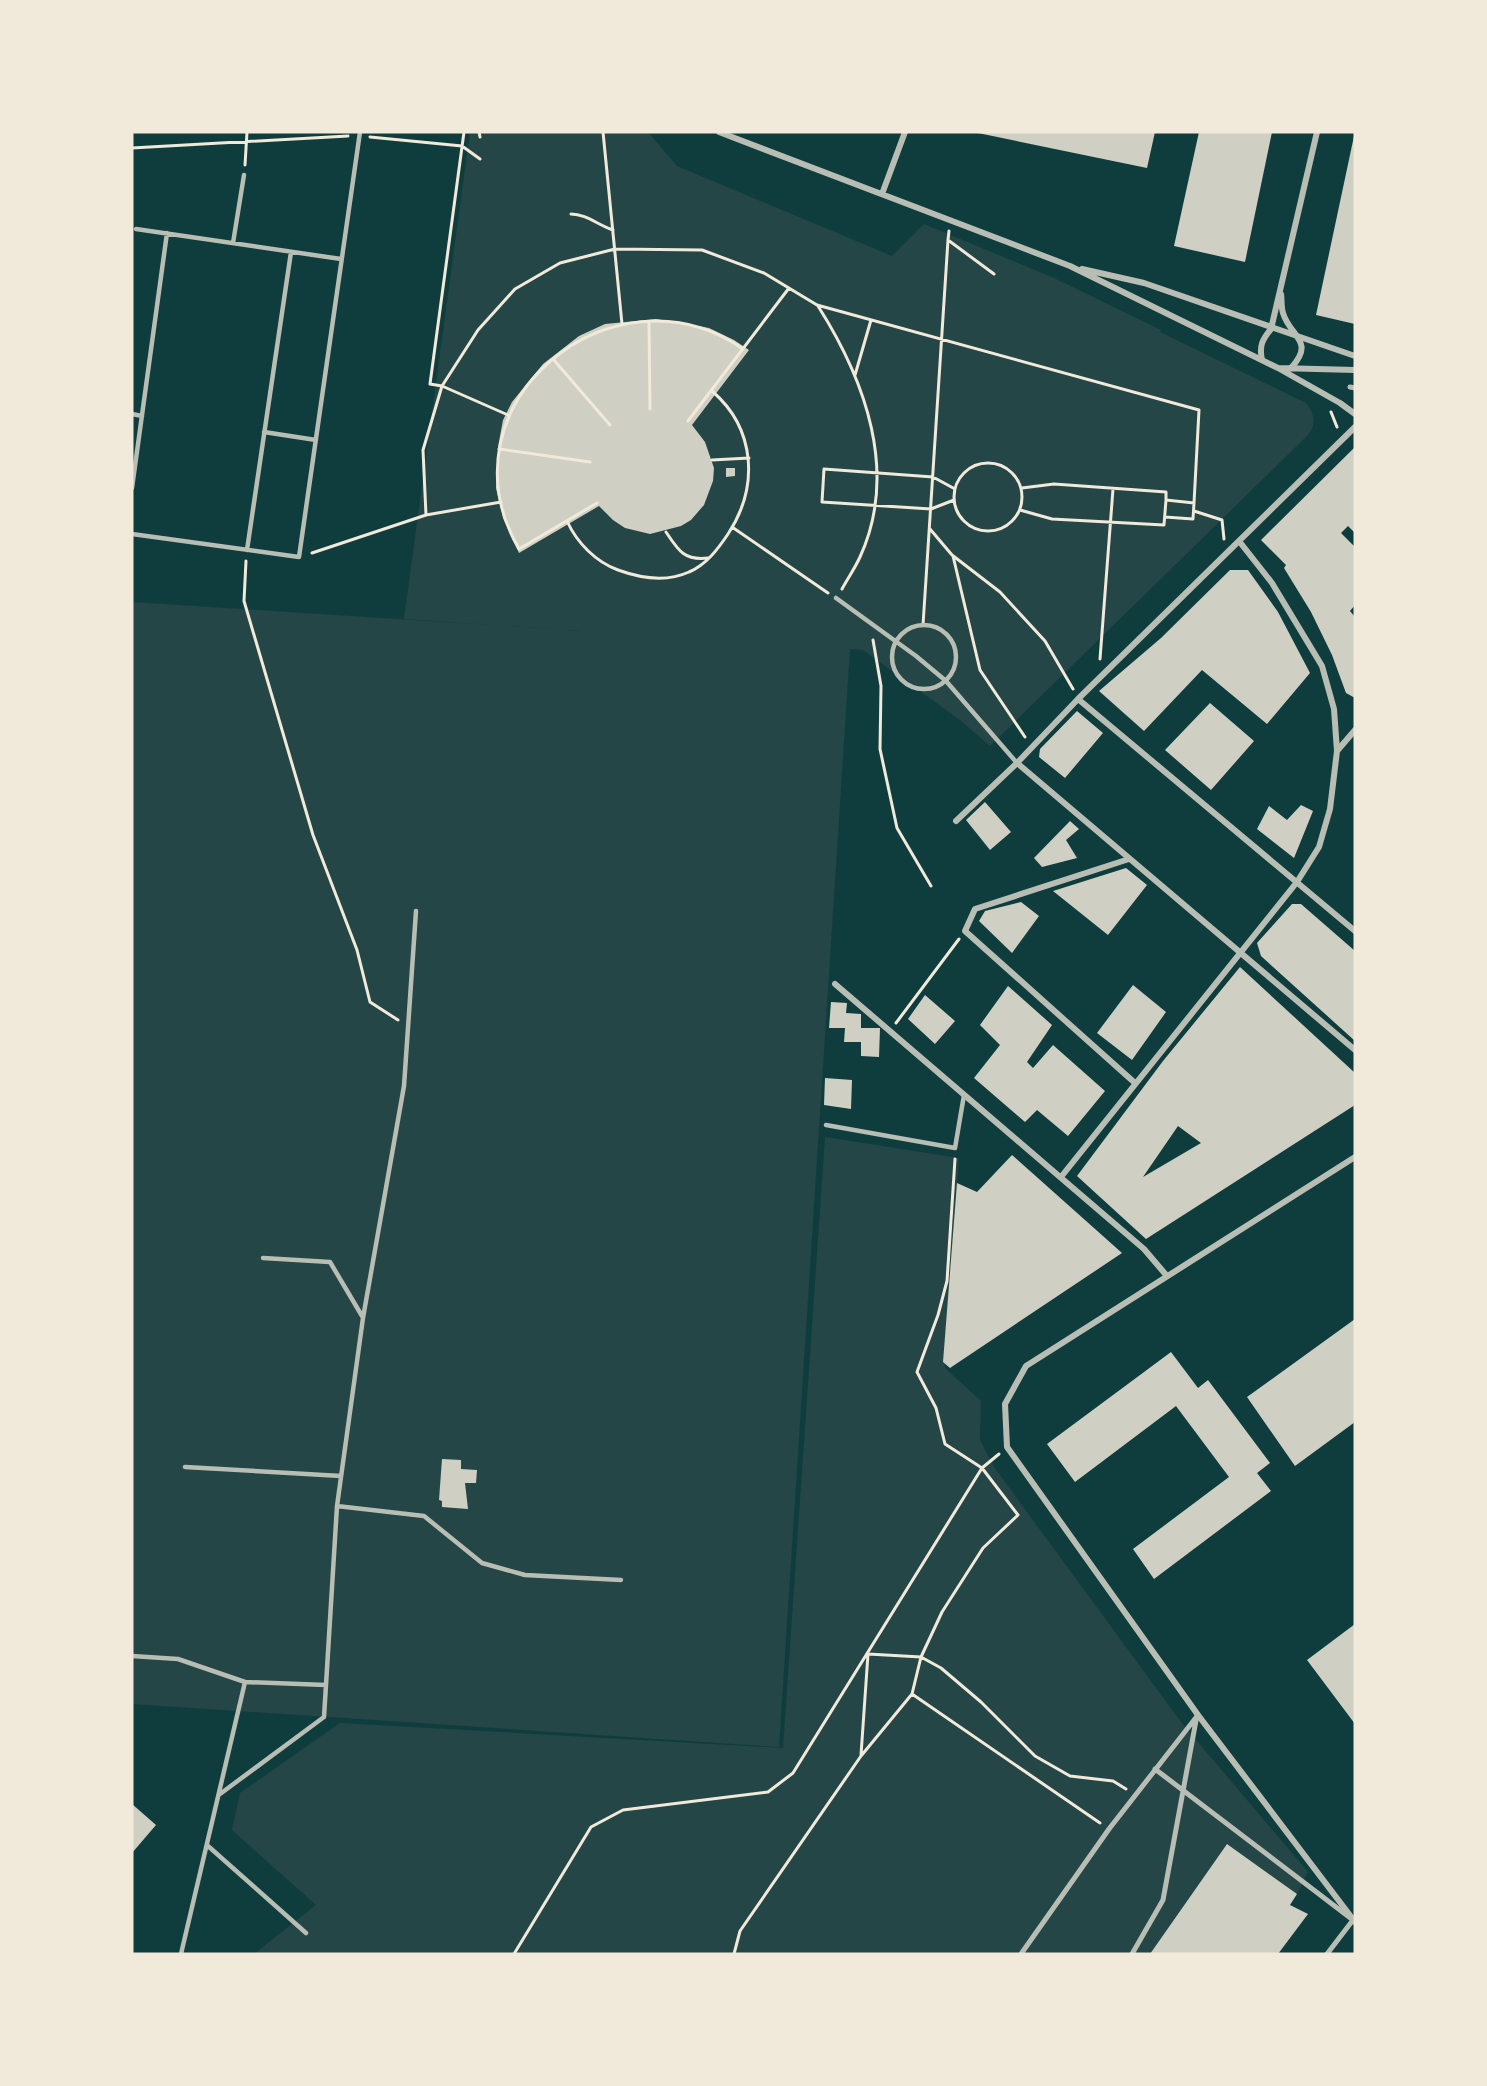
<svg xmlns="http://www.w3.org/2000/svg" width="1487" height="2086" font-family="'Exo 2',sans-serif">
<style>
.green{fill:#244646}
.building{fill:#cfcfc3;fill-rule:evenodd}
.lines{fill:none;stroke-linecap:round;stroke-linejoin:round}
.path{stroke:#f1e9da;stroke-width:3}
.service{stroke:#b8beb3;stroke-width:4.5}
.pedestrian{stroke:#b8beb3;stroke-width:5}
.minor{stroke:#b8beb3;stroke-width:6}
</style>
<rect width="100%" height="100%" fill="#0f3d3e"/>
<path class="green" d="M470,132H648L677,166L892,256L924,224L1054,278L1161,330L1160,332L1306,403C1314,413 1317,424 1308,435L990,746L960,720L863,650L850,649L779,1747L132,1704V602L582,631L404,619Z
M825,1137L959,1158L945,1368L981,1401L980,1440L994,1467L1181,1722L1308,1872L1297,1894L1227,1844L1150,1954H254L316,1905L232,1830L240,1793L340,1723L783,1748Z"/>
<path class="building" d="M973,132H1155L1147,168Z
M1199,132H1272L1245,262L1174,246Z
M1354,136H1355V324L1316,315Z
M656,319L709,328L734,340L749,350L692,425L705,442L714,468L713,481L704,505L691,520L681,526L650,534L625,528L613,520L599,506L519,553L503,518L496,488L498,447L503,420L512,402L543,364L579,336L605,324Z
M1355,447V533L1348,526L1341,533L1355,547V605L1350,611L1355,617V698L1346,693L1332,655L1311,612L1284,568L1286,565L1261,540Z
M726,468H735V476L726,477Z
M1230,570H1248L1278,612L1310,673L1267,724L1202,670L1144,731L1099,691L1161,638Z
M1210,703L1254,741L1211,790L1165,750Z
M1077,711L1103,733L1065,778L1039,757L1040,749Z
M985,802L1011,832L990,850L966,820Z
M1301,805L1313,811L1294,858L1257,829L1269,806L1287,820Z
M1070,821L1079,829L1066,840L1077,858L1042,867L1034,858Z
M1126,868L1147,885L1108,935L1053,891Z
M1021,902L1039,916L1012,953L979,921L985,911Z
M1292,904H1301L1355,951V1041L1261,956L1257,943Z
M1240,967L1355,1073V1105L1146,1239L1077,1176L1163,1061ZM1178,1126L1201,1143L1143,1177Z
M1133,985L1166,1012L1132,1060L1097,1033Z
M1008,986L1052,1025L1027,1062L1033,1068L1053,1045L1105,1091L1068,1136L1037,1110L1025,1122L974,1078L1000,1045L980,1025Z
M925,995L955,1021L935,1044L908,1019Z
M831,1002L847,1003L846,1013L861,1014V1028H880L879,1057L861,1056V1042H844L845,1028H829Z
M825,1078L852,1080L851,1109L824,1105Z
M1012,1155L1122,1253L950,1368L943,1362L957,1183L977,1192Z
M1355,1319V1422L1295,1466L1247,1397Z
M1171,1352L1198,1388L1208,1380L1270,1463L1257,1473L1271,1491L1154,1579L1133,1549L1229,1477L1176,1406L1075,1482L1047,1444Z
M442,1459L461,1460V1469L477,1470L476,1483H465L468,1509L442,1507V1501L439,1500Z
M1355,1624V1724L1307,1660Z
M132,1804L156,1825L132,1853Z
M1227,1844L1297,1894L1290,1905L1308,1914L1278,1954H1150Z"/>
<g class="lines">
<path class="path" d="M479,132L480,137
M603,132L622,324
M370,137L462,146L480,159
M132,148L348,136
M245,165L247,132
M571,214C586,214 598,225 613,230
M949,231L948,240L994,274
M818,306C865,380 899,472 860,557C855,568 848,578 842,589
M649,323L650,409
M553,359L610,425
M855,375L871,320
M1331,412L1337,427
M508,415L442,386L478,330L515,289L560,263L615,249L702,250L764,273L817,305L1199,410L1194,503
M688,421L789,288
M499,449L590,462
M712,460L749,458
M954 497a34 34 0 1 1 68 0a34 34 0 1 1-68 0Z
M1022,488L1054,484L1166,492V500L1194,503L1193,519L1165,517
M954,500L931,509L822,502L824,469L933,477L955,489
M597,503L519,549C435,403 614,259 743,349
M1020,510L1052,519L1164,525L1166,500
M1194,511L1222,520L1224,539
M426,515L501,502
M567,521C577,543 596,562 618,570C640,578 667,582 689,572C706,565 718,549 728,534C759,487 756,429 712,391
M732,527L828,593
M930,529L952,555L1000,592L1045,641L1073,689
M666,532C678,550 684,561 708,558
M312,553L426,515L423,450L442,386L430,384L464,132
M953,556L980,670L1025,737
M246,561L244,601L313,835L357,950L370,1002L398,1020
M923,625L948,240
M873,640L881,686L880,749L897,828L931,886
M1100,659L1113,489
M896,1023L959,939
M912,1694L1100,1823
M861,1755L868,1654L921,1657L941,1668L981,1702L1035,1756L1070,1776L1113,1781L1126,1789
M514,1954L591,1827L623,1810L768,1792L793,1773L982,1468L999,1454
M734,1954L740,1931L861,1756L912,1694L921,1657L942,1612L983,1548L1018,1515L982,1468L945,1444L936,1408L917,1372L938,1315L947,1281L955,1159"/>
<path class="service" d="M136,229L341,259
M233,243L244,175
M132,414L142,416
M264,432L316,440
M132,488L167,233
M132,534L299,557L360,132
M247,550L291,252
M836,598L916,656L946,681L1017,763
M892 657a32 32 0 1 1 64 0a32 32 0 1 1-64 0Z
M826,1125L955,1148L964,1095
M263,1258L330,1262L362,1316
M185,1467L341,1476
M337,1506L424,1516L482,1563L525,1575L621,1580
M132,1656L178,1659L245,1682
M220,1794L324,1717L326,1685
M208,1846L306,1933
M181,1954L245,1682L326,1685L337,1506L363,1318L404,1086L416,911"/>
<path class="pedestrian" d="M1350,387L1355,388
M1155,1769L1353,1920L1327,1954
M1021,1954L1109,1829L1198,1715
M1132,1954L1163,1900L1197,1715"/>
<path class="minor" d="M719,132L1070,266L1278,368L1355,370
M882,194L905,132
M1082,269L1144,283L1355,356
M1281,294C1282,300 1281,307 1283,313C1290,337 1316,341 1291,368
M1262,360C1259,346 1262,340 1271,329L1317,132
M1278,368L1340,403L1355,414
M1078,699L1355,931
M1337,751L1355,730
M1017,763L1355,1050
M956,821L1017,763L1078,699L1355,427
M1129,859L975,909L965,931L1135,1083
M835,984L1144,1249L1167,1276
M1355,1157L1026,1366L1005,1404L1007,1447L1198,1715L1355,1922
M1061,1177L1297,882L1319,847L1330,809L1337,751L1334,709L1322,666L1272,583L1239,541"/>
</g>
<rect width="1487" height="2086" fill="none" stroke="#f1e9da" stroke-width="267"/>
</svg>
